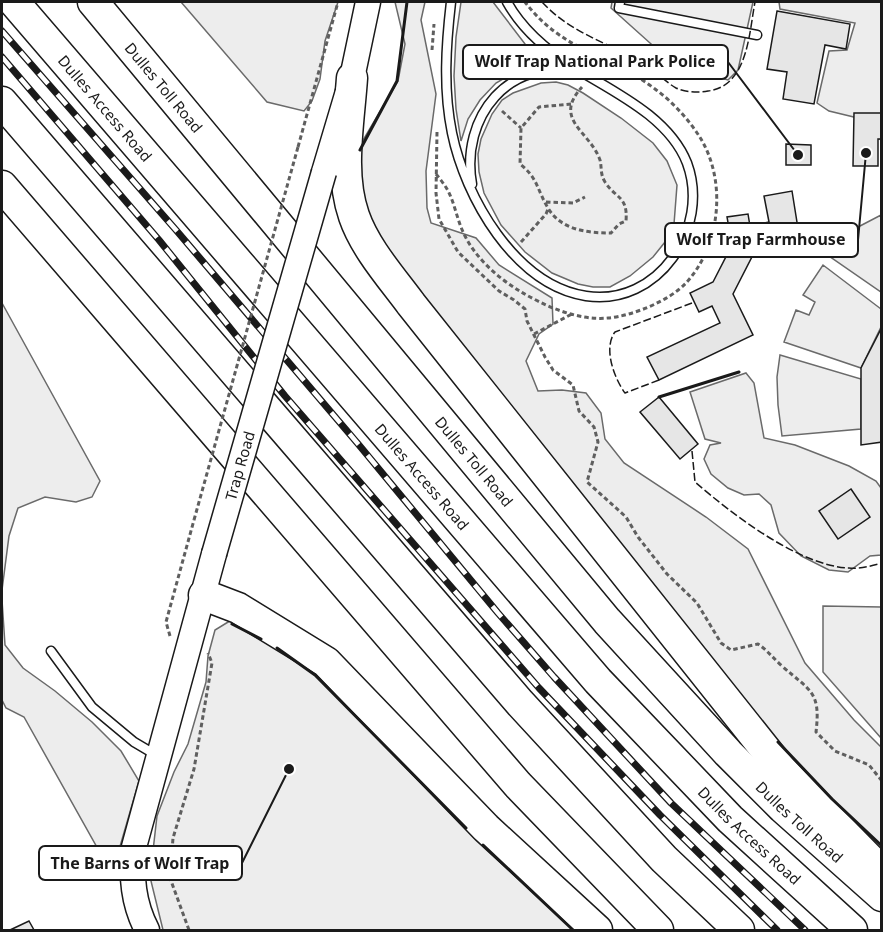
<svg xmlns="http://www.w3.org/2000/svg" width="883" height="932" font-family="'Noto Sans',sans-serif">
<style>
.built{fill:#ededed;stroke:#6a6a6a;stroke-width:1.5}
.building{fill:#e6e6e6;stroke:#1a1a1a;stroke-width:1.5}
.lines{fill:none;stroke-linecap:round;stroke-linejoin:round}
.lane-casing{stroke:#1a1a1a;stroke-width:11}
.secondary-casing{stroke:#1a1a1a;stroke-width:27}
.highway-casing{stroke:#1a1a1a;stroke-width:33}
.path{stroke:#5f5f5f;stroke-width:3;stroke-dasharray:4.5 3;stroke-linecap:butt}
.lane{stroke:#fff;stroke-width:8}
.secondary{stroke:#fff;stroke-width:24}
.highway{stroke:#fff;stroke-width:30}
.rail-casing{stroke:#1a1a1a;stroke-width:7}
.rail{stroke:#fff;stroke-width:4.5;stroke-dasharray:14;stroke-linecap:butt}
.secondary-bridge-casing{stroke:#1a1a1a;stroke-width:27;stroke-linecap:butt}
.path-bridge{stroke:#5f5f5f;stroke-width:3;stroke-dasharray:4.5 3;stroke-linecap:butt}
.secondary-bridge{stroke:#fff;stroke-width:24}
.fence{stroke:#1a1a1a;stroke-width:1.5;stroke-dasharray:8 3;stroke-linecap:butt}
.wall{stroke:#1a1a1a;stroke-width:3}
.labels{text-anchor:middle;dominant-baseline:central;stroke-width:4.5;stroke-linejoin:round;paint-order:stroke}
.street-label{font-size:15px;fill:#1a1a1a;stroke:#fff}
.leader{fill:none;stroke:#1a1a1a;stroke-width:2}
.callout-dot{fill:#1a1a1a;stroke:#fff;stroke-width:2}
.callout{fill:#fff;stroke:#1a1a1a;stroke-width:2}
.callout-label{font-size:16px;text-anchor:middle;font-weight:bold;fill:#1a1a1a}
</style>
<rect width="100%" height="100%" fill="#fff"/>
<path class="built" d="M181,2H338L325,41L320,79L312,101L304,111L267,102Z
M395,2H425L421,20L436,94L426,171L427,208L431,223L476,238L499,265L552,298L553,324L539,334L526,361L538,391L562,390L586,393L601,413L605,439L624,463L706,517L748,549L805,663L854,720L881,747V846L832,799L765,729L723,679L369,227L355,154L398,81L405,44Z
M461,2H493L525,44L550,64L515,72L496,83L480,100L468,119L461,141L456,109L454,76L456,37Z
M612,2H753L738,70L728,80L697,72L660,52L611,8Z
M779,2H881V141L874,126L862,119L829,111L817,103L829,51L847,50L855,23L780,9Z
M556,82L568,85L583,93L621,118L653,143L667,161L677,185L674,224L665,242L653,257L630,276L610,287H593L578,284L552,273L525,252L501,225L484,193L479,172L478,154L481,139L492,114L502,100L513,93L541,83Z
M881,215V292L829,256L844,238L860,226Z
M823,265L881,309V327L861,368L784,342L796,310L809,315L815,302L803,295Z
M2,303L100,481L92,497L76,502L45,497L18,508L9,536L2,590Z
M780,355L861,379V429L782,436L778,405L777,377Z
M746,373L754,383L764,438L795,445L849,466L876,481L881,488V555L870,556L848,572L829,570L801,556L779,533L771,505L759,494L744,495L728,488L711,474L704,459L710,445L721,443L705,439L690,392Z
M2,600L5,645L23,668L55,691L92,722L121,751L139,781L112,874L24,717L6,708L2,700Z
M823,606L881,607V738L823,672Z
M233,619L327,680L579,930H163L150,877L157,816L174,772L188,744L206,682L208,656L215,630Z"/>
<path class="building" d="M777,11L850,24L846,49L825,45L814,104L783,99L787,72L767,69Z
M854,113H882V139H878V166H853Z
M786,144L811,145V165H786Z
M792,191L800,241L756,249L733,294L753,335L659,380L647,357L720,323L712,306L699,312L690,293L713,282L732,245L727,217L748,214L750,226L769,222L764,196Z
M882,327V442L861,445V368Z
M659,397L698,444L680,459L640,412Z
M851,489L870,517L838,539L819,511Z
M29,921L34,930H10Z"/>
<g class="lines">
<defs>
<path id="lane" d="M451,2C446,45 443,89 452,133C465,197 515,285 586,296C658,307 711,228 687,163C669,117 614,92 575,68C549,52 522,29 507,2
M620,2L619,8L757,35
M472,184C460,118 509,54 581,74
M51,651L92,707L134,742L156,755"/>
<path id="secondary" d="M324,172L352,78L368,2
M147,930C133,903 131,877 134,847L214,554"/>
<g id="highway">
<path id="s1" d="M14,2L598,681L730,819L852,930"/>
<path id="s2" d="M93,2L607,621L728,753L783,808L882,896"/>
<path d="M352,78C349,123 339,173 354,216C365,248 391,277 411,304L781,769L882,872"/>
<path d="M2,102L520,703L664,859L739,930"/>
<path d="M2,186L518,785L658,930"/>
<path d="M204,595L238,608L326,662L486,828L597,930"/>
</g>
</defs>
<use href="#lane" class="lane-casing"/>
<use href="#secondary" class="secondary-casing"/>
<use href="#highway" class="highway-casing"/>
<path class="path" d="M432,50L434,24
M571,104L539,107L521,128L520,164C538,178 537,190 548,208C561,230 587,233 611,233L619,224L626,221C628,196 616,199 605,182C600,174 602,168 600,160C590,131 552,120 582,87
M502,111L521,128
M437,132L436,193L439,219L458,252L499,291L514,300L525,309L527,321L545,357L553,370L573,385L579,411L594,427L598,442L587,482L626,517L638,537L667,574L697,603L721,643L731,650L758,644C767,650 773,658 782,666C810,691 821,691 816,732L835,751L869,765L882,781
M298,147L338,2
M436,174C440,179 444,184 447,189C455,203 457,221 465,236C476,258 497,277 518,290C544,306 578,321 608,318C632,316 669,301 686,283C720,246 727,183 701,139C690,121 673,102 655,89C609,54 563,52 525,2
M546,202L573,203L585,197
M521,242L546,214L548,209
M534,334L572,314
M170,636L166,622L194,520
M189,930L170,878L173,838L194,769L212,663L208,653"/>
<use href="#lane" class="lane"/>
<use href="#secondary" class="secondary"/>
<use href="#highway" class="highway"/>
<defs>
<path id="rail" d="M2,31L176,230L359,445L498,613L554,677L671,803L805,930
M2,57L159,240L285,396L539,688L660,815L777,930"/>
</defs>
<use href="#rail" class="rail-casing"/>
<use href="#rail" class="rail"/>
<defs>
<g id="secondary-bridge">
<path id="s3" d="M214,554L324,172"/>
</g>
</defs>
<use href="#secondary-bridge" class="secondary-bridge-casing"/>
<path class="path-bridge" d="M194,520L298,147"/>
<use href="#secondary-bridge" class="secondary-bridge"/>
<path class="fence" d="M542,2C569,31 597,38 630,57C637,61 644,64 650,68C659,74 667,83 676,88C685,92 698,93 708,91C748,86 749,33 755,2
M659,380L625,393C614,378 603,348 615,332L692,303
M692,451L695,482C732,514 799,566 849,568C860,569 871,566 882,563"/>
<path class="wall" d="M360,150L397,81L407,2
M659,397L739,372
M232,624L261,639
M277,648L315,675L466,828
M778,742L832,799L882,846
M483,845L573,930"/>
</g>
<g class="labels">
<g class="street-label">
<text stroke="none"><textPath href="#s2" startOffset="111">Dulles Toll Road</textPath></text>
<text stroke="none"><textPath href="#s1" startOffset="140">Dulles Access Road</textPath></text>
<text stroke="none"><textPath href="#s2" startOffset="597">Dulles Toll Road</textPath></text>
<text stroke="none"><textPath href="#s3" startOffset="92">Trap Road</textPath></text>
<text stroke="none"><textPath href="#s1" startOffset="626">Dulles Access Road</textPath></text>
<text stroke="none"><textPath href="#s2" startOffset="1083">Dulles Toll Road</textPath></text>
<text stroke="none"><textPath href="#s1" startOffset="1112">Dulles Access Road</textPath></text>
</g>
</g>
<path class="leader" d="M798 155L728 62M866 153L858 240M289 769L242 863"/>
<g class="callout-dot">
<circle cx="798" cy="155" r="6"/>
<circle cx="866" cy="153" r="6"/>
<circle cx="289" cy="769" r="6"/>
</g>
<g class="callout">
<rect x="463" y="45" width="265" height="34" rx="6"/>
<rect x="665" y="223" width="193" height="34" rx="6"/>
<rect x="39" y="846" width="203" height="34" rx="6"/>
</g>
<g class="callout-label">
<text x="595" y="67">Wolf Trap National Park Police</text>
<text x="761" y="245">Wolf Trap Farmhouse</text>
<text x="140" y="869">The Barns of Wolf Trap</text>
</g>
<rect width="883" height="932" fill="none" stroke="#1a1a1a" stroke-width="6"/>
</svg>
